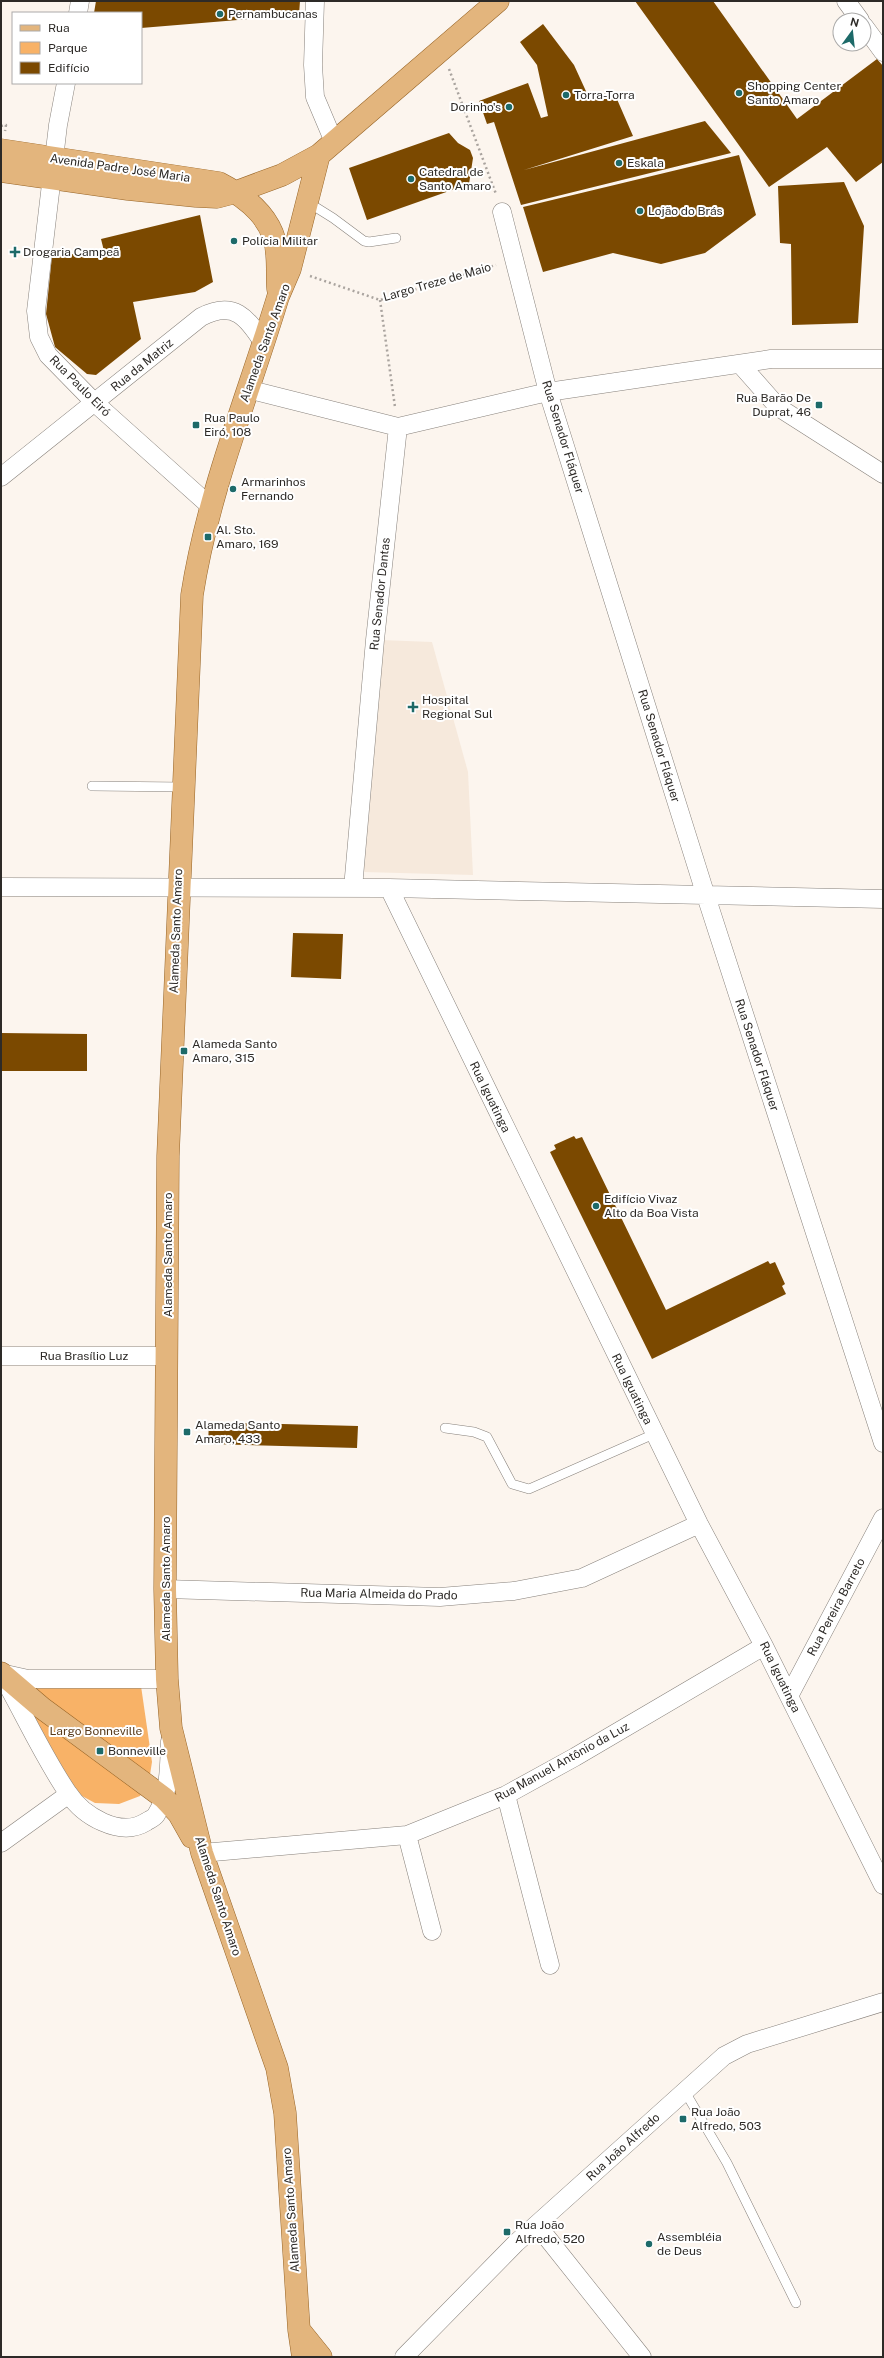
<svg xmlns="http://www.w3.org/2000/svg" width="884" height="2358" font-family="'Public Sans',sans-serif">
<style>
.built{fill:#f6e9dc}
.green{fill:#f8b267}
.building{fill:#7b4900}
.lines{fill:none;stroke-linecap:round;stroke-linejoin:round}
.lane-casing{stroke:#87817b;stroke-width:10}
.street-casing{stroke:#87817b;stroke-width:19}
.primary-casing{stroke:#976426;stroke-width:23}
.path{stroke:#aaa49f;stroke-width:2.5;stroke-dasharray:2 3;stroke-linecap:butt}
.lane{stroke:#fff;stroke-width:9}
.street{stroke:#fff;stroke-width:18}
.primary{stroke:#e3b57d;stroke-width:22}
.poi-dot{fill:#1d6a69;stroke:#fff;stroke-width:1.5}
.labels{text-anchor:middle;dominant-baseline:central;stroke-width:4;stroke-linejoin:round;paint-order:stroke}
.poi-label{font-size:12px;fill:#2d2a27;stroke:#fff;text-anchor:start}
.street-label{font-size:12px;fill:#2d2a27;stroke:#fff}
.park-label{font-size:12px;fill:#583a1a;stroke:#fff}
</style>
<rect width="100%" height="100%" fill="#fcf5ee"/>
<path class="built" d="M381,640L432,642L468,772L473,875L363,872Z"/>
<path class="green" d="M140,1679L152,1762L149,1781L140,1796L119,1804L95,1803L69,1789L13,1683Z"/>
<path class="building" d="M96,1H300L299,15L141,28V13H94Z
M635,1H713L797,119L877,59L883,66V162L856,182L827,147L769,187Z
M543,24L574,65L590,100L613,90L633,136L524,170L705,121L731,153L521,205L494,122L487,124L479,101L528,83L541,118L548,116L537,65L520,42Z
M449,133L458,143L470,150L473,158L469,184L367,220L349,168Z
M739,155L756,215L705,253L661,264L613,253L543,272L523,207Z
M844,182L864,226L858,323L792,325L791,244L780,243L778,186Z
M200,215L213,282L195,292L133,302L141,339L96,375L87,374L55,347L46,314L52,256L104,251L101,239Z
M293,933L343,934L341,979L291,977Z
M1,1033L87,1034V1071H1Z
M574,1136L576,1139L582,1137L666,1310L768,1261L770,1264L775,1262L785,1284L782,1286L786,1294L652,1359L550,1152L556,1149L554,1145Z
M209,1422L358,1426L357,1448L208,1444Z"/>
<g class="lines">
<defs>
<path id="lane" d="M309,203L333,218L364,241L369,242L396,238
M92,786L183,787
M445,1428L474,1432L487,1437L512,1484L529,1489L654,1434
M684,2090L727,2163L796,2303"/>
<path id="street" d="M315,1L313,65L315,97L334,142
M846,1L860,20
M78,13L80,1
M864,26L883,52
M66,83L58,125L36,311L39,337L48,355L95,403L210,506
M502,212L548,392L706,896L883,1443
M740,364L778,407L883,474
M247,389L398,427L548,392L771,359H883
M1,477L201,317C234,300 247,317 264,344
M1,887L389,888L883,899
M353,888L375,640L398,427
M389,888L699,1524L764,1646L883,1885
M1,1356H168
M165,1589L440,1597L514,1591L582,1578L699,1524
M1,1673L28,1679H167
M4,1679C25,1716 44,1758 68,1793C83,1816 120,1838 146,1822C149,1820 154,1818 156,1815C170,1794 169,1765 170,1741
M789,1696L883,1518
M506,1795L550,1965
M407,1835L432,1931
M1,1843L69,1794
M202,1853L407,1835L506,1795L575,1757L764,1646
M537,2225L642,2357
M404,2357L516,2243L724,2056L747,2044L883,2002"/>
<path id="primary" d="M1,150L219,183C248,198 276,220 277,256C278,267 277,278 278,289
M1,171L128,189L196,196L217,197L236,192L282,175L319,155L498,1
M1,1673L42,1708L164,1798L179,1814L192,1837
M300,2331L321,2357
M303,2357L299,2330L285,2113L277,2068L202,1853L171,1728L167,1679L165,1589L168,1156L192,595C208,492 248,396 278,297L290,269L319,155"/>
</defs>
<use href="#lane" class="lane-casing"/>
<use href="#street" class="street-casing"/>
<use href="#primary" class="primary-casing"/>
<path class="path" d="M449,69L496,194
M1,126L6,125L5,131
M310,276L380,300L496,265
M380,300L395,407"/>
<use href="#lane" class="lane"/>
<use href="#street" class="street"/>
<use href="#primary" class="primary"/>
</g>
<g class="poi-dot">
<circle cx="220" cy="14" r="4"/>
<circle cx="739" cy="93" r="4"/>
<circle cx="566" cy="95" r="4"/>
<circle cx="509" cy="107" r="4"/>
<circle cx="619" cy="163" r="4"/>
<circle cx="411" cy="179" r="4"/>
<circle cx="640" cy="211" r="4"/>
<circle cx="234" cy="241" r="4"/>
<path d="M13 246h4v4h4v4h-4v4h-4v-4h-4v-4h4z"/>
<rect x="815" y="401" width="8" height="8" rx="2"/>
<rect x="192" y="421" width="8" height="8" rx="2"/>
<circle cx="233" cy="489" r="4"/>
<rect x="204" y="533" width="8" height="8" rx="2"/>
<path d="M411 701h4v4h4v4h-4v4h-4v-4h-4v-4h4z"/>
<rect x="180" y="1047" width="8" height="8" rx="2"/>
<circle cx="596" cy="1206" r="4"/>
<rect x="183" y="1428" width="8" height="8" rx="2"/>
<rect x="96" y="1747" width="8" height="8" rx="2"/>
<rect x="679" y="2115" width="8" height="8" rx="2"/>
<rect x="503" y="2228" width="8" height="8" rx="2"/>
<circle cx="649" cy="2244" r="4"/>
</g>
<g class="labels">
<g class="poi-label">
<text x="228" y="14">Pernambucanas</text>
<text x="747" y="86">Shopping Center<tspan x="747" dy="14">Santo Amaro</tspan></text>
<text x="574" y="95">Torra-Torra</text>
<text x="501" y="107" text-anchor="end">Dorinho's</text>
<text x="627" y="163">Eskala</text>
<text x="419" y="172">Catedral de<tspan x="419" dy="14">Santo Amaro</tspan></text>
<text x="648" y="211">Lojão do Brás</text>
<text x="242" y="241">Polícia Militar</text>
<text x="23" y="252">Drogaria Campeã</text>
<text x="811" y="398" text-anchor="end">Rua Barão De<tspan x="811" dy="14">Duprat, 46</tspan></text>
<text x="204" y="418">Rua Paulo<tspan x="204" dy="14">Eiró, 108</tspan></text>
<text x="241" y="482">Armarinhos<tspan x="241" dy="14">Fernando</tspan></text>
<text x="216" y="530">Al. Sto.<tspan x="216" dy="14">Amaro, 169</tspan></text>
<text x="422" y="700">Hospital<tspan x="422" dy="14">Regional Sul</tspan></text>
<text x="192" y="1044">Alameda Santo<tspan x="192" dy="14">Amaro, 315</tspan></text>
<text x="604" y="1199">Edifício Vivaz<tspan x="604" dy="14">Alto da Boa Vista</tspan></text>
<text x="195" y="1425">Alameda Santo<tspan x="195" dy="14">Amaro, 433</tspan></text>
<text x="108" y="1751">Bonneville</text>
<text x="691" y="2112">Rua João<tspan x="691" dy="14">Alfredo, 503</tspan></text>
<text x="515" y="2225">Rua João<tspan x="515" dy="14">Alfredo, 520</tspan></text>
<text x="657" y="2237">Assembléia<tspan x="657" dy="14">de Deus</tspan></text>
</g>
<g class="street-label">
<text transform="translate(120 168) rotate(8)">Avenida Padre José Maria</text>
<text transform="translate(437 282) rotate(-16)">Largo Treze de Maio</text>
<text transform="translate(265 343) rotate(-70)">Alameda Santo Amaro</text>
<text transform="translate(142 365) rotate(-39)">Rua da Matriz</text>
<text transform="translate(80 386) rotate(45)">Rua Paulo Eiró</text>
<text transform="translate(563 437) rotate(73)">Rua Senador Fláquer</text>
<text transform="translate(380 594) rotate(-84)">Rua Senador Dantas</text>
<text transform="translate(659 746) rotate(73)">Rua Senador Fláquer</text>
<text transform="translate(176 931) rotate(-88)">Alameda Santo Amaro</text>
<text transform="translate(757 1055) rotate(72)">Rua Senador Fláquer</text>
<text transform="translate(490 1097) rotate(64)">Rua Iguatinga</text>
<text transform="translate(168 1255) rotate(-90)">Alameda Santo Amaro</text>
<text x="84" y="1356">Rua Brasílio Luz</text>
<text transform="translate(632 1389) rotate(64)">Rua Iguatinga</text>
<text transform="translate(166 1579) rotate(-90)">Alameda Santo Amaro</text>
<text transform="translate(379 1594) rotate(1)">Rua Maria Almeida do Prado</text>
<text transform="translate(836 1607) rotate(-62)">Rua Pereira Barreto</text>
<text transform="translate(780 1677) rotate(64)">Rua Iguatinga</text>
<text transform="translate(562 1762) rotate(-29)">Rua Manuel Antônio da Luz</text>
<text transform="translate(218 1896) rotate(72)">Alameda Santo Amaro</text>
<text transform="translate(623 2147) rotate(-42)">Rua João Alfredo</text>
<text transform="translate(291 2210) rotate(-94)">Alameda Santo Amaro</text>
</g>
<g class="park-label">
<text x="96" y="1731">Largo Bonneville</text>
</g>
</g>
<rect width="884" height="2358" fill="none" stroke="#2d2a27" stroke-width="4"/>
<rect x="12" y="12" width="130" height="72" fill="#ffffff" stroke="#abaaa9"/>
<rect x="20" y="25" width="20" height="6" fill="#e3b57d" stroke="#abaaa9"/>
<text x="48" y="32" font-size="12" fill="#2d2a27">Rua</text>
<rect x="20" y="42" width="20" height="12" fill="#f8b267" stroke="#abaaa9"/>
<text x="48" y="52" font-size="12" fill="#2d2a27">Parque</text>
<rect x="20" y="62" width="20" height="12" fill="#7b4900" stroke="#abaaa9"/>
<text x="48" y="72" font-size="12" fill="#2d2a27">Edifício</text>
<g transform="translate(852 32) rotate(15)"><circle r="19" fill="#ffffff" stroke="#abaaa9"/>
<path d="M0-3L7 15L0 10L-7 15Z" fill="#1d6a69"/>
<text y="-6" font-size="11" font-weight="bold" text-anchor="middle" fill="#2d2a27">N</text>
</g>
</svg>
